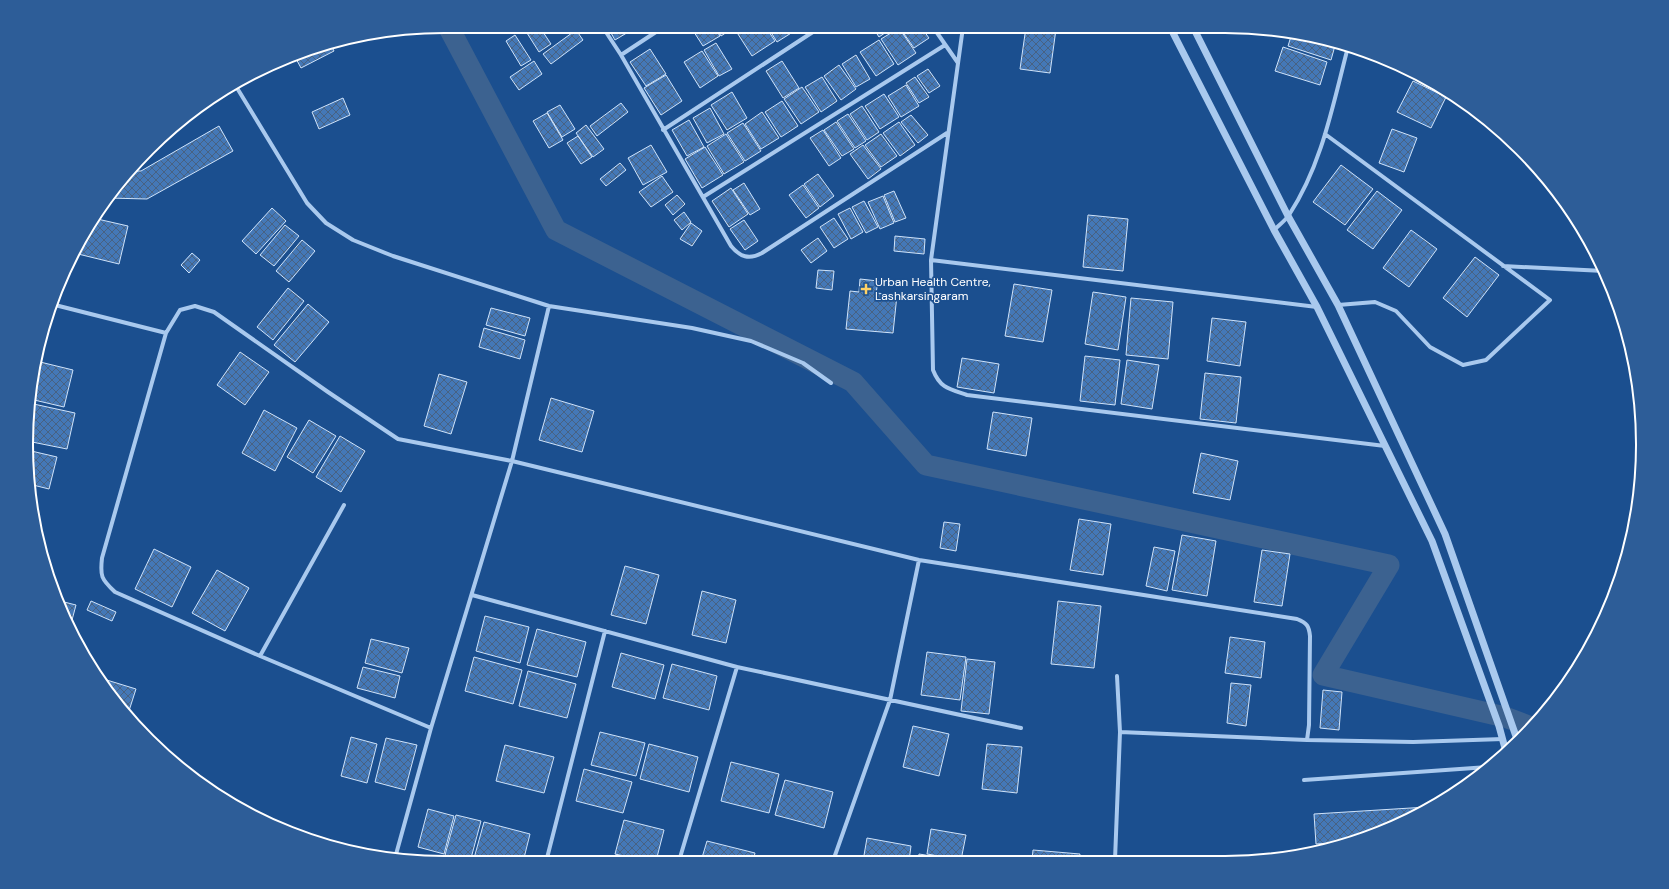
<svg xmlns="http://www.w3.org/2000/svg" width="1669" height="889" font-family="'DM Sans',sans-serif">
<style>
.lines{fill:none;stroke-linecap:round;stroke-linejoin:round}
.canal{stroke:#3c6290;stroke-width:21}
.building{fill:url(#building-cross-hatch);stroke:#cfe3fa}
.minor{stroke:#a9c9ee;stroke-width:4}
.tertiary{stroke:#a9c9ee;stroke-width:7}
.poi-dot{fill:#ffd166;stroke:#1b4f8f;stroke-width:1.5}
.labels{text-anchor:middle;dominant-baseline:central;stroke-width:3.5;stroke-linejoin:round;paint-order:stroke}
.poi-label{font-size:12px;fill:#fff;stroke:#1b4f8f;text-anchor:start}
.rim{fill:none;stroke:#fff;stroke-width:2}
</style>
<defs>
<pattern id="building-cross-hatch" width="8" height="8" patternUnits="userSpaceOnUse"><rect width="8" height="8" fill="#4478b7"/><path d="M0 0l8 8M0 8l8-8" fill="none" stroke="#486282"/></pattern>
</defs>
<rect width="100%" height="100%" fill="#1b4f8f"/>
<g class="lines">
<path class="canal" d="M448,26L556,230L853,382L926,465L1389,565L1323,675L1505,717L1531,727"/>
</g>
<path class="building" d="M481,26H492L483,30Z
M538,26H539L551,44L539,52L527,33Z
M607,26H634L635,28L615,40Z
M690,26H714L720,36L703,46Z
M715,26H736L721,36Z
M744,26H765L775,41L752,56L736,31Z
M767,26H794L796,30L777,42Z
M872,26H895L879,37Z
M899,27H921L929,38L914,48Z
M1026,27L1056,29L1050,73L1020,69Z
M899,28L916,53L898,65L881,39Z
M576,30L583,40L551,64L543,54Z
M1292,33L1336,42L1331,60L1288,46Z
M515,35L531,60L521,66L506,41Z
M879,40L894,64L876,76L860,52Z
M330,43L334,51L301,68L294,55L310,48Z
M716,43L732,69L719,76L704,50Z
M1283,47L1327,62L1320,85L1275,71Z
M650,49L666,74L646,86L630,62Z
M702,51L718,76L700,88L684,62Z
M856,55L870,79L856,87L842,64Z
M534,61L542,74L519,90L510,77Z
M782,61L799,88L783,98L766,71Z
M839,65L856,89L841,100L824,76Z
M928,69L940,86L929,93L917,76Z
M666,75L682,101L661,115L644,88Z
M822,77L837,101L821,112L805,87Z
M915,77L929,97L919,103L906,83Z
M1413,81L1446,97L1431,128L1397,112Z
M906,85L919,106L901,117L888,96Z
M802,87L819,112L801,124L784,99Z
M732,92L747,118L727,130L711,105Z
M884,94L899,117L880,129L865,106Z
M343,98L350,115L319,129L312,112Z
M782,101L798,126L781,137L765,112Z
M621,103L628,112L597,136L590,126Z
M560,105L575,129L562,137L547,112Z
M862,106L879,132L867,140L850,114Z
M710,108L724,134L707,143L693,118Z
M762,112L779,138L761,149L745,124Z
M547,113L563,140L549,148L533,121Z
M848,114L866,141L855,148L837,121Z
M911,115L928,135L918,143L901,122Z
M689,120L704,147L687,156L672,130Z
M836,122L854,149L842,156L824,130Z
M899,122L915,145L900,156L883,133Z
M743,123L761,151L745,161L727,133Z
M586,125L604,149L593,157L576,133Z
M219,126L233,151L147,199L108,198L128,171H141Z
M1392,129L1417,138L1404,172L1379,163Z
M823,130L841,158L829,166L810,138Z
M726,134L744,162L724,174L707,146Z
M881,134L897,156L881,167L865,145Z
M578,136L592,157L581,164L567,143Z
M651,145L667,172L643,185L628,158Z
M863,145L881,169L868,179L850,154Z
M705,147L723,175L702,188L685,159Z
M620,163L626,170L606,186L600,179Z
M1341,165L1373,189L1345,225L1313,202Z
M818,174L834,196L820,207L804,184Z
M662,176L673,192L651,207L639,192Z
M744,183L760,209L750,215L733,190Z
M803,185L819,208L806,218L789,195Z
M731,188L748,214L729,227L712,201Z
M894,191L906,218L895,222L884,195Z
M1377,191L1402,210L1373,249L1347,230Z
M677,195L685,204L673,215L665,205Z
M883,196L894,223L880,229L868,202Z
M864,201L878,227L866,233L852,207Z
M272,208L286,221L256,254L242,241Z
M850,208L863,232L851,239L838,214Z
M684,212L691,222L682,230L674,220Z
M1088,215L1128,219L1123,271L1083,267Z
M93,218L128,226L119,264L74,253Z
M834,218L848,239L834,248L820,227Z
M744,220L758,241L745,250L730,229Z
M691,223L702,231L692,246L680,239Z
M285,225L299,236L274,266L260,255Z
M1411,230L1437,249L1409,287L1383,268Z
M895,236L925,239L924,254L894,251Z
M818,238L827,251L811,263L801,250Z
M302,240L315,251L289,282L276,271Z
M192,253L200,260L189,273L181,265Z
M1475,257L1499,275L1467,317L1443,298Z
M818,270L834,271L832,290L816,288Z
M860,279L878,281L876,293L897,295L893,333L846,329L850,291L859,292Z
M1014,284L1052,290L1043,342L1005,336Z
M288,288L304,301L273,340L257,327Z
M1093,292L1126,297L1118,350L1085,344Z
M1131,298L1173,302L1168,359L1126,355Z
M308,304L329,322L295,362L274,345Z
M491,308L530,318L525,336L486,325Z
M1212,318L1246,322L1240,366L1207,361Z
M484,328L525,340L520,359L479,347Z
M240,352L269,372L245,405L217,385Z
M1085,356L1120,360L1115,405L1080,401Z
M962,358L999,364L994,393L957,387Z
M1127,360L1159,365L1152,409L1121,404Z
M36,361L73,370L64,407L30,399Z
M1205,373L1241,377L1236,423L1200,419Z
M439,374L467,382L451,434L424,426Z
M551,398L594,411L582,452L539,440Z
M29,403L75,413L67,449L27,441V417Z
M264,410L297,428L275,471L242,453Z
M993,412L1032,418L1026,456L987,449Z
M309,420L336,436L313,473L287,457Z
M340,436L365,451L341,492L316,477Z
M27,450L57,457L49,489L29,484L27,472Z
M1201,453L1238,461L1230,500L1193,493Z
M1079,519L1111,524L1103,575L1070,570Z
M944,522L960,524L956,551L940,548Z
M1182,535L1216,541L1207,596L1172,590Z
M1154,547L1175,551L1167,591L1146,586Z
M154,549L191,567L172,607L135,589Z
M1262,550L1290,554L1282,606L1254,602Z
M625,566L659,575L646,624L611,615Z
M217,570L249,588L225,631L192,613Z
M702,591L736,600L726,643L692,635Z
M56,600L76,605L72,620L65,619Z
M91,601L116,612L112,621L87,610Z
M1058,601L1101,606L1094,668L1051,664Z
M485,616L529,627L520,663L476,651Z
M537,629L586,642L577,677L527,665Z
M1230,637L1265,642L1261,678L1225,673Z
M371,639L409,648L402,673L365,663Z
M927,652L966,657L960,700L921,695Z
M621,653L664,665L655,699L612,687Z
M474,657L522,670L513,704L465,691Z
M967,659L995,662L989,714L961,711Z
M672,664L717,676L709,710L663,698Z
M363,667L400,676L395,698L357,688Z
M528,671L576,684L567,718L519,706Z
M97,677L136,689L127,717Z
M1231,683L1251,685L1246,726L1227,723Z
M1323,690L1342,692L1339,730L1320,728Z
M913,726L949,734L939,776L903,767Z
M600,732L645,743L636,776L591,765Z
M351,737L377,744L367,783L341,776Z
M386,738L417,745L405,790L375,782Z
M649,744L698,757L689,792L640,779Z
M987,744L1022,747L1017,793L982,789Z
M505,745L554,757L544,793L496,781Z
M731,762L779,774L769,813L721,801Z
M584,769L632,782L623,813L576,801Z
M785,780L833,792L824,828L775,815Z
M1427,807L1359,841L1316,844L1314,814Z
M428,809L454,816L444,854L418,847Z
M456,815L481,821L470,862L445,855Z
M624,820L664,830L656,861H644L615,854Z
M484,822L530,834L523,862H473Z
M931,829L966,835L961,860L927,854Z
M867,838L911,846L909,861H863Z
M707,841L755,853L753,861H701Z
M1033,850L1080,854L1079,860H1032Z
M919,854L956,860L918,861Z
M613,859L624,861L612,862Z"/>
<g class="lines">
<path class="minor" d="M602,26L621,55L731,246C740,257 749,260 762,253L947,133
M933,27L958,63
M963,27L931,260L933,370C940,388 949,389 967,395L1385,446
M621,55L665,26
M234,83L307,203L326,223L353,240L393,256L549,306L692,328L751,341L803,363L831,383
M663,130L822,26
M1325,134L1550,300L1486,360L1463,365L1430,347L1396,311L1375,302L1338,305
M703,197L945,45
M1274,230C1279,225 1285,221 1289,215C1322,165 1333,104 1348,47
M931,260L1317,307
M1503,266L1604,271
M51,304L166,333
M472,595L737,667L1021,728
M260,656L344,505
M431,728L260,656L115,592C101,579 100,576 102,558L166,333L180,310L195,306L214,312L328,392L398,439L512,461L919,560L1297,619C1307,623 1309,626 1310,636L1309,725L1307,740L1413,742L1503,739
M1120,732L1307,740
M1304,780L1488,767
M395,858L431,728L512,461L549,306
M1115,860L1120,732L1117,676
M679,861L737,667
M833,861L890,700L919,560
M546,862L605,631"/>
<path class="tertiary" d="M1170,27L1274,230L1317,307L1432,541L1499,726L1506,752
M1193,27L1288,216L1338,305L1445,534L1518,742"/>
</g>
<path class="poi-dot" d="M864 283h4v4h4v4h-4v4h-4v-4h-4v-4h4z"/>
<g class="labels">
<g class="poi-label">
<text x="875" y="282">Urban Health Centre,<tspan x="875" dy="14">Lashkarsingaram</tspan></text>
</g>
</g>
<path d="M0 0H1669V889H0ZM444 33H1225A411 411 0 0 1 1636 444V445A411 411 0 0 1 1225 856H444A411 411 0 0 1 33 445V444A411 411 0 0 1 444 33Z" fill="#2d5d98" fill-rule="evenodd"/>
<path class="rim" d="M444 33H1225A411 411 0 0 1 1636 444V445A411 411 0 0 1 1225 856H444A411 411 0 0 1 33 445V444A411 411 0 0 1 444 33Z"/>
</svg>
